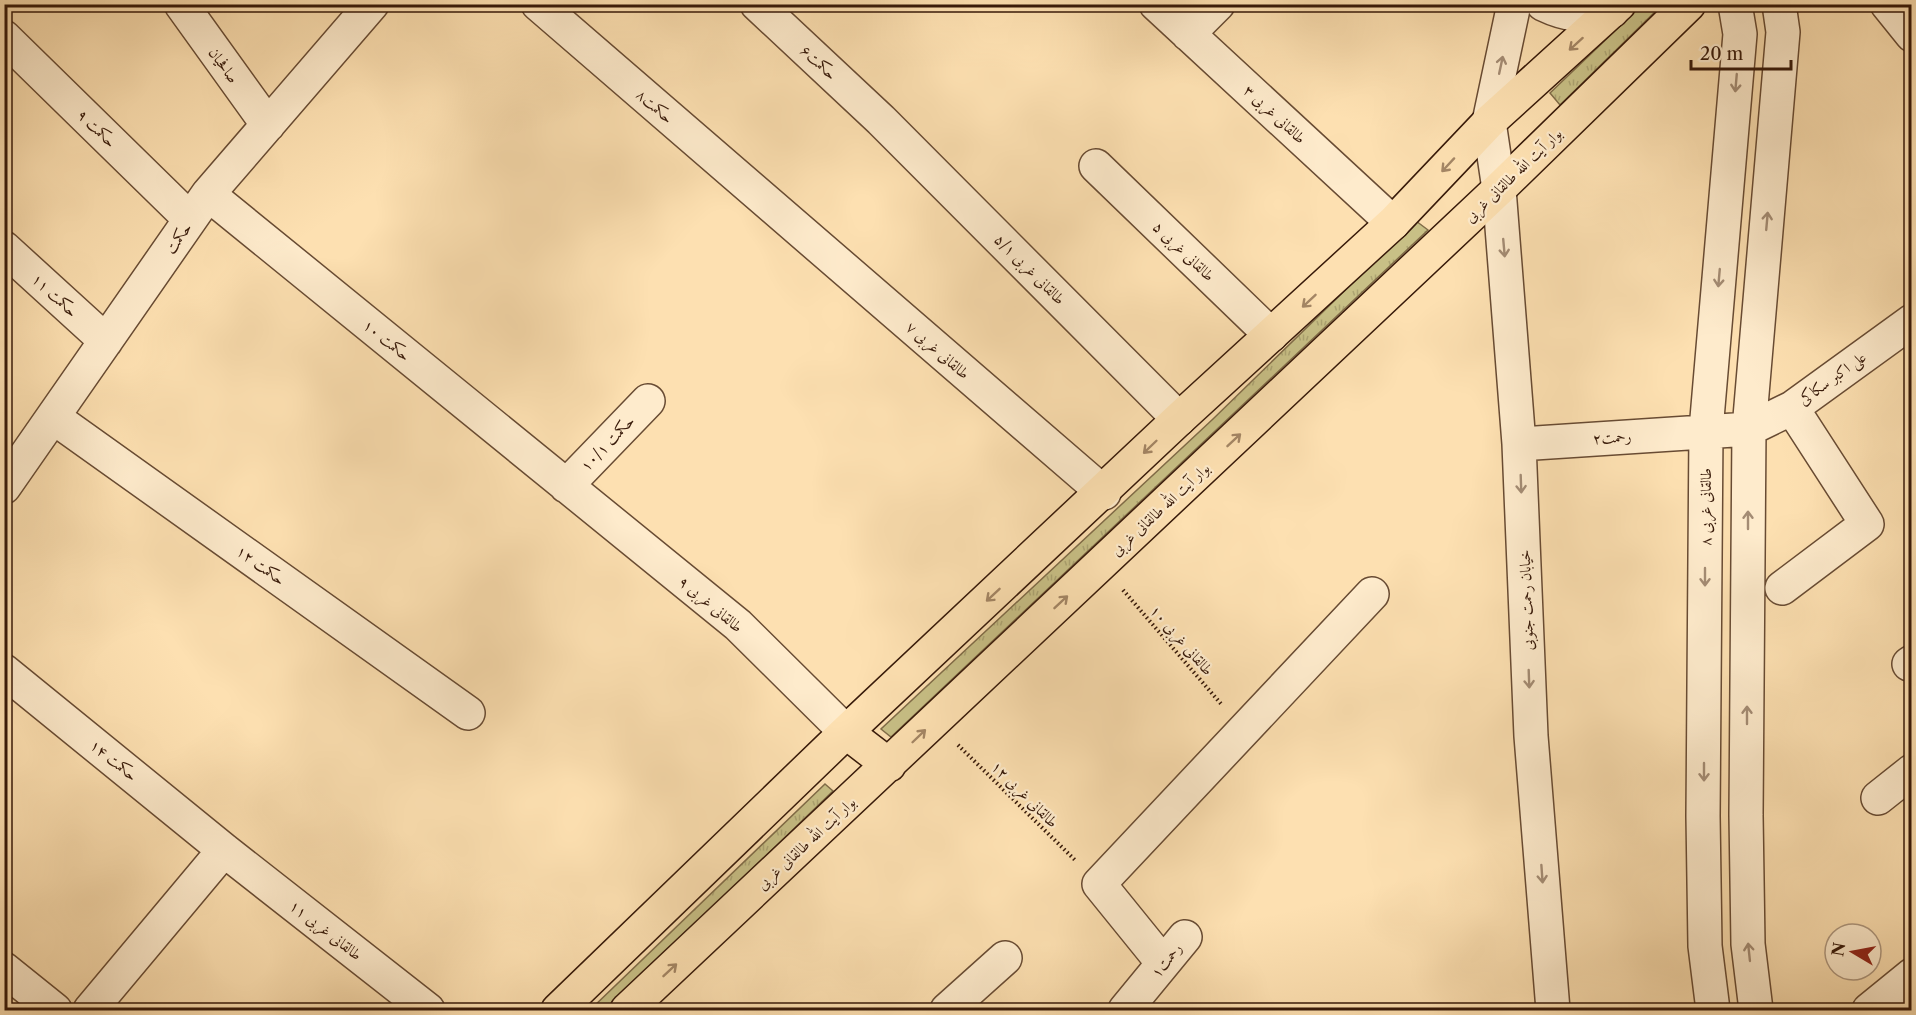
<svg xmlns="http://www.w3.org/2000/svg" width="1916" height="1015" font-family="'Libre Caslon Text',Amiri,serif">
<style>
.grass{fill:url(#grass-tufts);stroke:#806c48;stroke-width:1.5}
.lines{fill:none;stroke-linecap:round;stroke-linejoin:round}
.minor-casing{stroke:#684b33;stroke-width:36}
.major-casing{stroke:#371909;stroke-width:36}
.path{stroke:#371909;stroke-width:4;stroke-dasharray:1.5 3;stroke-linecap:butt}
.minor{stroke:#feebcc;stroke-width:33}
.major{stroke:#fde0b1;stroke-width:33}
.oneway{stroke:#a48665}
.oneway2{stroke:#a48c74}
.labels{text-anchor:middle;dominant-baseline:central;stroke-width:4.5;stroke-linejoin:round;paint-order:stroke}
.street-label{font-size:15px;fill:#371909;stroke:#feebcc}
</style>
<defs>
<pattern id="grass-tufts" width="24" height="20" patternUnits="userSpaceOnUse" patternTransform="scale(1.5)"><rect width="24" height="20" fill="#c8c086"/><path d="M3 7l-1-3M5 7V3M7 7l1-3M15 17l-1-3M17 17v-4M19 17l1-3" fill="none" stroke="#aca472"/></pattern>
</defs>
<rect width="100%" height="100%" fill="#fde0b1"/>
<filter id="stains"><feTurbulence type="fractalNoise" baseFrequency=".00333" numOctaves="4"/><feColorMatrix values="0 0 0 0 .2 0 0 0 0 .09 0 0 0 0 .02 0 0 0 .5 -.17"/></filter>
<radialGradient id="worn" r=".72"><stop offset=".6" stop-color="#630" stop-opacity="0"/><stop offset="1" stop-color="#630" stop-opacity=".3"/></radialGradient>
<path class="grass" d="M1642,5H1662L1560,105L1550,93Z
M1416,221L1428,230L891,737L881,729L1213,419Z
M825,784L833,791L606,1010H590Z"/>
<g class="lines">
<defs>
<path id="minor" d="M181,4L268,125
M538,4L1104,493
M757,4L881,120L1179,419
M1156,4L1393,223
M1514,4L1489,122L1499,189L1519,444L1531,736L1553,1010
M1543,4C1568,16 1585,17 1612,11
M1887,4L1912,35
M1188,34L1218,4
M4,37L190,219
M1096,166L1271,335
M208,194L738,625L846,732
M4,248L106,341
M53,417L468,713
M1519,444L1749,429L1792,408L1912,321
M566,486L648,401
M4,487L208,194L372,4
M1782,588L1867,524L1792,408
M1909,664L1912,662
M4,671L224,850L428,1010
M1878,798L1912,771
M1163,963L1099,884L1372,594
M4,969L55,1010
M90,1010L224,850
M947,1010L1005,958
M1125,1010L1185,937
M1713,1010L1705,946L1703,816L1706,430L1740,34L1735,4
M1756,1010L1748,944L1746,815L1749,429L1783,32L1779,4
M1869,1010L1912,975"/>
<path id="major" d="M846,732L889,765
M558,1010L846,732L1179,419L1393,223L1489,122L1619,4
M627,1010L1499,189L1689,4"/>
</defs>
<use href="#minor" class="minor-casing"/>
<use href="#major" class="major-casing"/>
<path class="path" d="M1123,590L1222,705
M958,745L1075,860"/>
<use href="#minor" class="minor"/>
<use href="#major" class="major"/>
</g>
<defs><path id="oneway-shaft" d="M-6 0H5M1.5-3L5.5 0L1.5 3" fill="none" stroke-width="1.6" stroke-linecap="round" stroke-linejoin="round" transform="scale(1.5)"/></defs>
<g class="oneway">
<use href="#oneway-shaft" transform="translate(1576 44) rotate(138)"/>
<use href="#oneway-shaft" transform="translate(1448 165) rotate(133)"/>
<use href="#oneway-shaft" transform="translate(1309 301) rotate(137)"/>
<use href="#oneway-shaft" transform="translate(1234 440) rotate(-43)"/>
<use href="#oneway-shaft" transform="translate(1150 447) rotate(136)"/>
<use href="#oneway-shaft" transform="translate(993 595) rotate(137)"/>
<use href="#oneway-shaft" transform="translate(1061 602) rotate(-43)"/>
<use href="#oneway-shaft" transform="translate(919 736) rotate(-44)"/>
<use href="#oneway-shaft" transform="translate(670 970) rotate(-43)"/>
</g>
<g class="oneway2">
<use href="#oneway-shaft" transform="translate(1501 65) rotate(-78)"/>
<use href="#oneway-shaft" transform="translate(1736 83) rotate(95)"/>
<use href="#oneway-shaft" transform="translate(1767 221) rotate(-85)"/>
<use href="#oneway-shaft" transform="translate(1504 248) rotate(85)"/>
<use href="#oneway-shaft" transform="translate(1719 278) rotate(95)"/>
<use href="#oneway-shaft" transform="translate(1521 484) rotate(88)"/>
<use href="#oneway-shaft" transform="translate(1748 520) rotate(-90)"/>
<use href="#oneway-shaft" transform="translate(1705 577) rotate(90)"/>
<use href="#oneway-shaft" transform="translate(1529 679) rotate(88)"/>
<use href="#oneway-shaft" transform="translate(1747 715) rotate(-90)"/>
<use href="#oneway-shaft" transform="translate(1704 772) rotate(90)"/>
<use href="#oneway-shaft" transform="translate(1542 874) rotate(86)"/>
<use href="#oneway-shaft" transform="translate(1749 952) rotate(-96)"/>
</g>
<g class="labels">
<g class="street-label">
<text transform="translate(819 62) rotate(43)">حکمت۶</text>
<text transform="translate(224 65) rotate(54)">صافحیان</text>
<text transform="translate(655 106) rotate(41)">حکمت۸</text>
<text transform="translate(1275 114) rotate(43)">طالقانی غربی ۳</text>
<text transform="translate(97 128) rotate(44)">حکمت ۹</text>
<text transform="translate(1513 175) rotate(-44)">بوار آیت الله طالقانی غربی</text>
<text transform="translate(178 238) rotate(-55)">حکمت</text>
<text transform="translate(1184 251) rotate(44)">طالقانی غربی ۵</text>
<text transform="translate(1030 269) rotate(45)">طالقانی غربی ۵/۱</text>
<text transform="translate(55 295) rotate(43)">حکمت ۱۱</text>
<text transform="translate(387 340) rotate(39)">حکمت ۱۰</text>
<text transform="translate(938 350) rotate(41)">طالقانی غربی ۷</text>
<text transform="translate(1832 378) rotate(-36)">علی اکبر سکاکی</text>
<text transform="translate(1612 437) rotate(-4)">رحمت۲</text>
<text transform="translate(607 443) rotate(-46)">حکمت ۱۰/۱</text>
<text transform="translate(1705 507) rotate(-90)">طالقانی غربی ۸</text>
<text transform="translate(1160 509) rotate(-43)">بوار آیت الله طالقانی غربی</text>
<text transform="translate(261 565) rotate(36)">حکمت ۱۲</text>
<text transform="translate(1526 600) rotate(-92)">خیابان رحمت جنوبی</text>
<text transform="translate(711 604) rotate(40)">طالقانی غربی ۹</text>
<text transform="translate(1182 640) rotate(49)">طالقانی غربی ۱۰</text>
<text transform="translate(114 760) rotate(39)">حکمت ۱۴</text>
<text transform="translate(1025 794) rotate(45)">طالقانی غربی ۱۲</text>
<text transform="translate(806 843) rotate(-43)">بوار آیت الله طالقانی غربی</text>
<text transform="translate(326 930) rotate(38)">طالقانی غربی ۱۱</text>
<text transform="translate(1166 960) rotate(-51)">رحمت۱</text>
</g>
</g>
<rect width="1916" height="1015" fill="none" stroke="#fde0b1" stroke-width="24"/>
<rect x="6" y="6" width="1904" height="1003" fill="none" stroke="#371909" stroke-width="3"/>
<rect x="12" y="12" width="1892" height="991" fill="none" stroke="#371909" stroke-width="1.5"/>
<g transform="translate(1853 952) rotate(280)"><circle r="28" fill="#feebcc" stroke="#ae977e" stroke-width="1.5"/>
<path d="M0-4.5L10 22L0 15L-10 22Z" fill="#8f2418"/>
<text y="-9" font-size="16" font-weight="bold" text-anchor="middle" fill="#371909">N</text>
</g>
<path d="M1691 60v9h100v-9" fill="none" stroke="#371909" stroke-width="3"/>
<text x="1700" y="60" font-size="18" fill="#371909" stroke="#feebcc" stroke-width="4.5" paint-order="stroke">20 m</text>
<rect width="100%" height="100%" filter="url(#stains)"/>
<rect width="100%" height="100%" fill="url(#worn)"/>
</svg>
